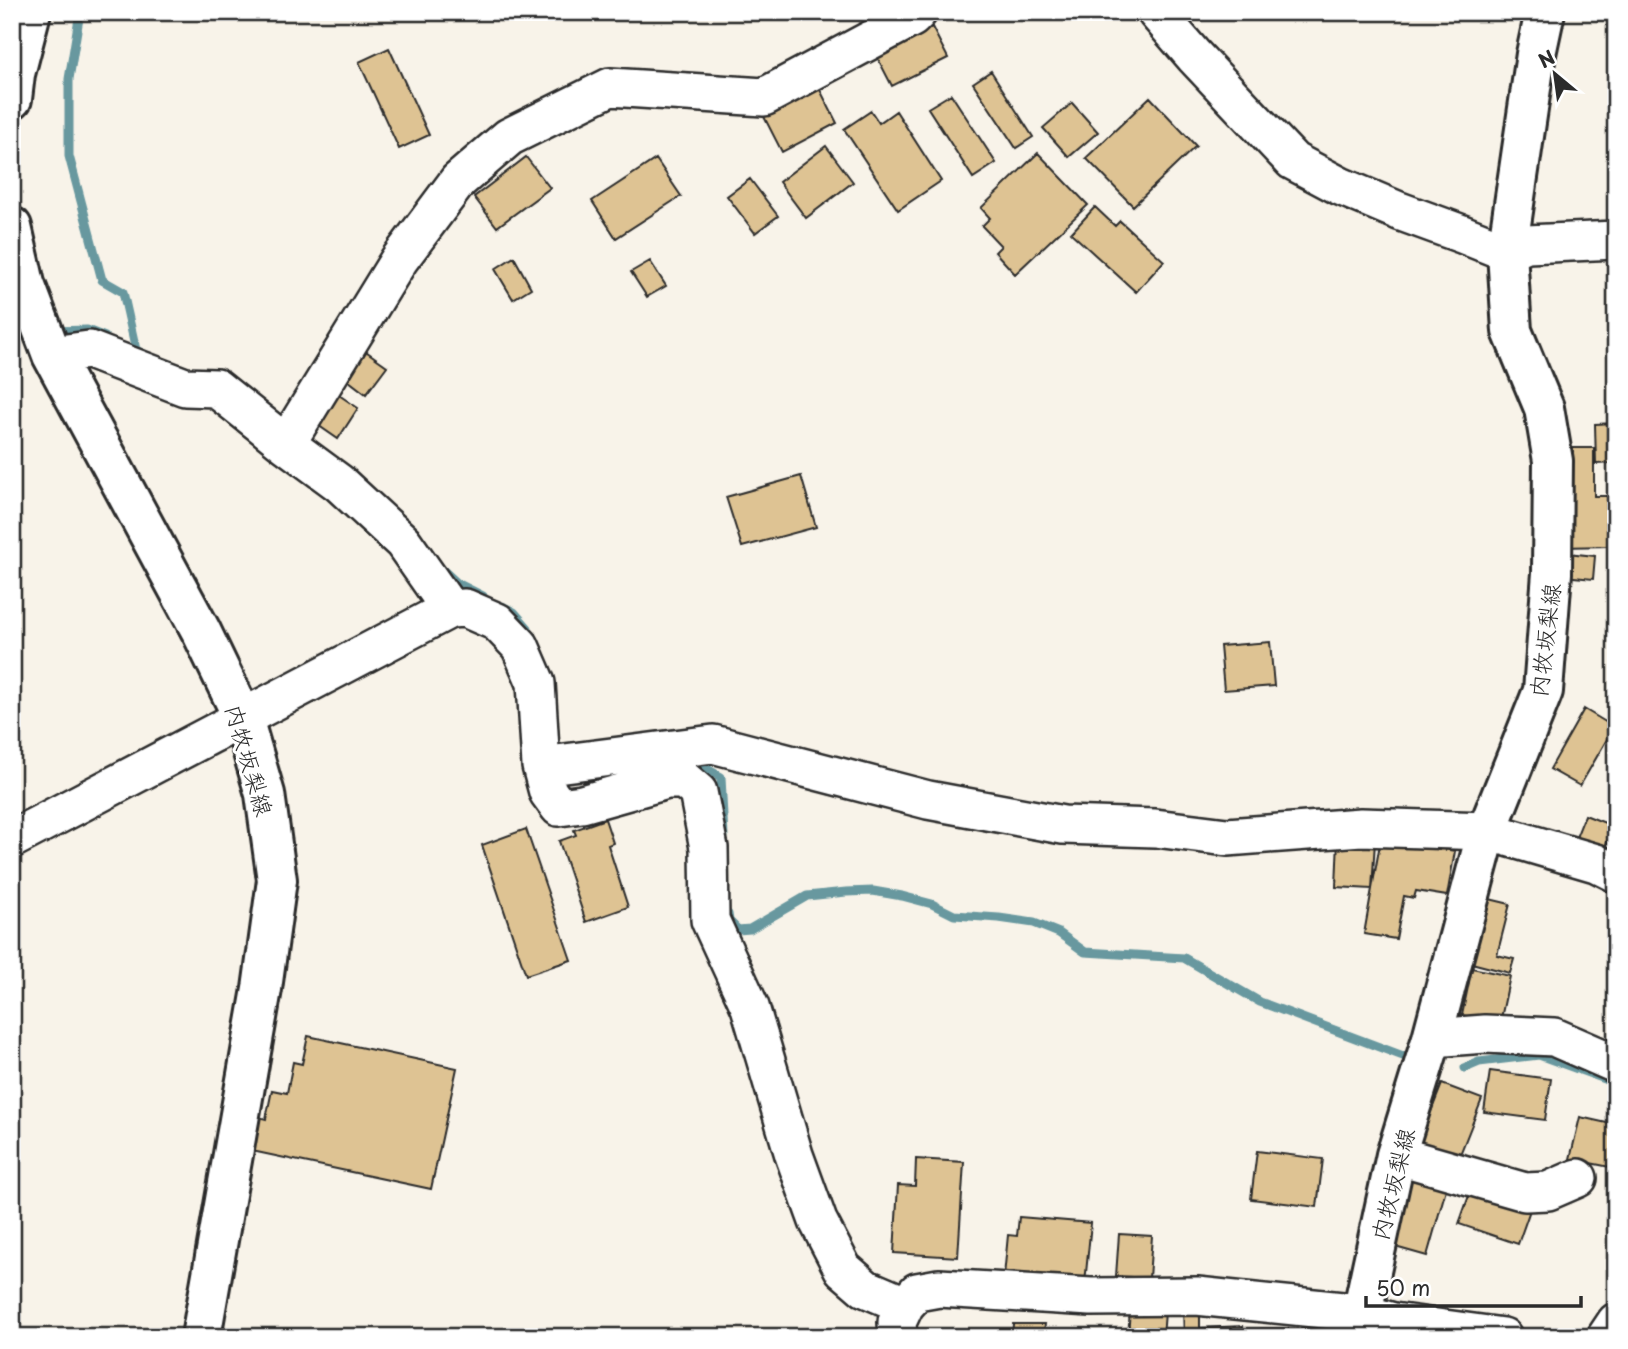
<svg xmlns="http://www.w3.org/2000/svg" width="1628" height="1349" font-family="'Playpen Sans','Klee One',sans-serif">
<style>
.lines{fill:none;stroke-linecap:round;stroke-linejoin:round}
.stream{stroke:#68989f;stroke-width:9}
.building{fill:#dec393;stroke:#2b2b2b;stroke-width:2}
.minor-casing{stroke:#2b2b2b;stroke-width:42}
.major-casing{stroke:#2b2b2b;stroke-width:44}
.minor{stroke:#fff;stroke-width:37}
.major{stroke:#fff;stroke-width:38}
.labels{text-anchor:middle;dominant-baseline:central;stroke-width:6;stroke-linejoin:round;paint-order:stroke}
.street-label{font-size:23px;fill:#2b2b2b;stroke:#fff}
</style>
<rect width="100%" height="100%" fill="#f8f3e9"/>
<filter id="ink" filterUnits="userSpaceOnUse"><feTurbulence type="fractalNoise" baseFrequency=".0143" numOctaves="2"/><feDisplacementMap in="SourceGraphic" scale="14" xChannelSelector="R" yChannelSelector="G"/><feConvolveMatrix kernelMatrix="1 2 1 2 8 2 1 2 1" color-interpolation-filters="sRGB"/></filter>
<g filter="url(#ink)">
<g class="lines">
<path class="stream" d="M80,12L69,79V156L102,280L123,292L136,350L144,354
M54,331L87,330L105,337
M12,336L33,334
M443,570L457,583L483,596
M502,606L514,612L528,628
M689,767L705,768L721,777L724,837
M728,914L729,921L738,930L750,929L807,896L846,892L873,891L902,896L932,904L954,915L999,918L1034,923L1059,933L1085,952L1184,958L1260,1002L1411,1059
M1465,1068L1479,1062L1539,1055L1616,1083"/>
</g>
<path class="building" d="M932,27L948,58L892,86L876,55Z
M389,48L429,135L399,149L359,62Z
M991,71L1033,137L1016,148L973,83Z
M814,78L837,123L782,152L759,107Z
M951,94L996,163L973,178L928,108Z
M1150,97L1196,146L1133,206L1086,158Z
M1072,103L1098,132L1069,157L1043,128Z
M871,111L879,123L896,111L941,181L898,210L844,129Z
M826,146L853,182L806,218L779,182Z
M1038,153L1088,205L1015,274L995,252L1001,246L982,226L990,218L981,208Z
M526,157L550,188L497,227L474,197Z
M656,159L681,196L616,238L592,201Z
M750,179L778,216L755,233L727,196Z
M1095,207L1115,226L1120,221L1164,261L1136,292L1071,233Z
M514,257L531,288L513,299L495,269Z
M650,261L666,286L647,297L631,272Z
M360,347L387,366L366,394L340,374Z
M333,391L358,408L338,439L312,421Z
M1616,423V463L1596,464L1595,424Z
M1573,448H1594V496H1610V546L1561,547L1560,476H1573Z
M801,476L816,527L742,547L726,497Z
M1567,553L1595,556L1593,579L1564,576Z
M1270,642L1274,686L1224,690L1220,646Z
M1584,709L1614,727L1580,786L1550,769Z
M1585,815L1613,826L1604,850L1575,840Z
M605,819L613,843L608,845L628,907L586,922L559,841L576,835L574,830Z
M526,829L571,960L526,975L482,845Z
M1381,838L1455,851L1447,896L1416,891L1414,898L1404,896L1396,939L1364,934Z
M1338,839L1375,841L1372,889L1336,887Z
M1477,896L1510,904L1497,955L1514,959L1510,973L1460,960Z
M1472,968L1510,976L1500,1023L1462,1015Z
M308,1036L457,1068L431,1189L252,1151L259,1117L266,1119L272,1090L287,1093L293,1062L302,1064Z
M1490,1071L1551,1079L1545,1120L1484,1112Z
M1442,1084L1482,1099L1459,1157L1419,1142Z
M1580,1117L1616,1125L1615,1168L1570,1159Z
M1257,1151L1323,1159L1317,1207L1251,1199Z
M916,1159L964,1162L958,1257L894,1253L898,1185L915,1186Z
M1411,1164L1450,1175L1427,1256L1388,1245Z
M1472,1187L1531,1207L1518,1244L1459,1224Z
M1019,1217L1091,1223L1085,1283L1004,1276L1008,1235L1017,1236Z
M1119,1234L1152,1236L1149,1278L1116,1276Z
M1130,1309L1165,1312L1163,1337H1128Z
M1200,1309V1328L1243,1326V1337H1184L1183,1310Z
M1013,1324H1045L1044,1331L1102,1332V1337H1012Z
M1261,1329H1288V1337H1261Z"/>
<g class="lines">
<defs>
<path id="minor" d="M1156,12L1194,56L1293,161L1340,186L1399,211L1462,234L1507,252L1527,244L1616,240
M52,355L89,350L185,387L216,388L286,444L339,483L403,542L450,609
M286,444L399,260L458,181L509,137L610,87L764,97L912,18L918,12
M541,766L713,744L928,800L1063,825L1155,828L1227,837L1361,827L1487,831L1596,863L1616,873
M12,839L450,609L465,608L497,622L520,646L536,683L541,766L548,792L559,807L582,804L667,780H684L698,792L709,848L710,920L750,1007L794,1155L818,1221L843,1269L865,1288L905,1305
M1432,1038L1485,1034L1554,1037L1616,1064
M1396,1155L1525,1192L1548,1191L1578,1178
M898,1337L897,1322L905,1305L917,1292L939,1288L1091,1297L1197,1296L1362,1313L1393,1322L1503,1337
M1606,1337L1616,1322"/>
<path id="major" d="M12,99L15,74L31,12
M12,227L25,284L52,355L201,631L243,718L265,794L277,880L262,989L201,1337
M1362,1337V1313L1396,1155L1432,1038L1487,831L1543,691L1552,573L1553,461L1544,408L1512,331L1507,252L1536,54L1545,12"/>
</defs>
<use href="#minor" class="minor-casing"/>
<use href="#major" class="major-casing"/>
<use href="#minor" class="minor"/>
<use href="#major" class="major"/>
</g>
</g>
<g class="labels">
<g class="street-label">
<text transform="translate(1544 640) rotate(-83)">内牧坂梨線</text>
<text transform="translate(250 760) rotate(74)">内牧坂梨線</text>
<text transform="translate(1392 1184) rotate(-76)">内牧坂梨線</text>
</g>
</g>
<rect width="1628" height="1349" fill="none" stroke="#fff" stroke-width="42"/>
<rect x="21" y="21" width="1586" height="1307" fill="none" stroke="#2b2b2b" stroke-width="2.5" filter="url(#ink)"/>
<g transform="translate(1555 74) rotate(331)" stroke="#ffffff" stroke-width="5" paint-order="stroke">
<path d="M0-5L12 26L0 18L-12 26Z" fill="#2b2b2b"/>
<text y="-10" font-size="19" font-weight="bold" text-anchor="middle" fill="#2b2b2b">N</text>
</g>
<path d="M1366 1296v10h215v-10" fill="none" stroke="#2b2b2b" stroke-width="3.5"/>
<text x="1376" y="1296" font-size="21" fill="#2b2b2b" stroke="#ffffff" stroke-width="5" paint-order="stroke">50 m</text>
</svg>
